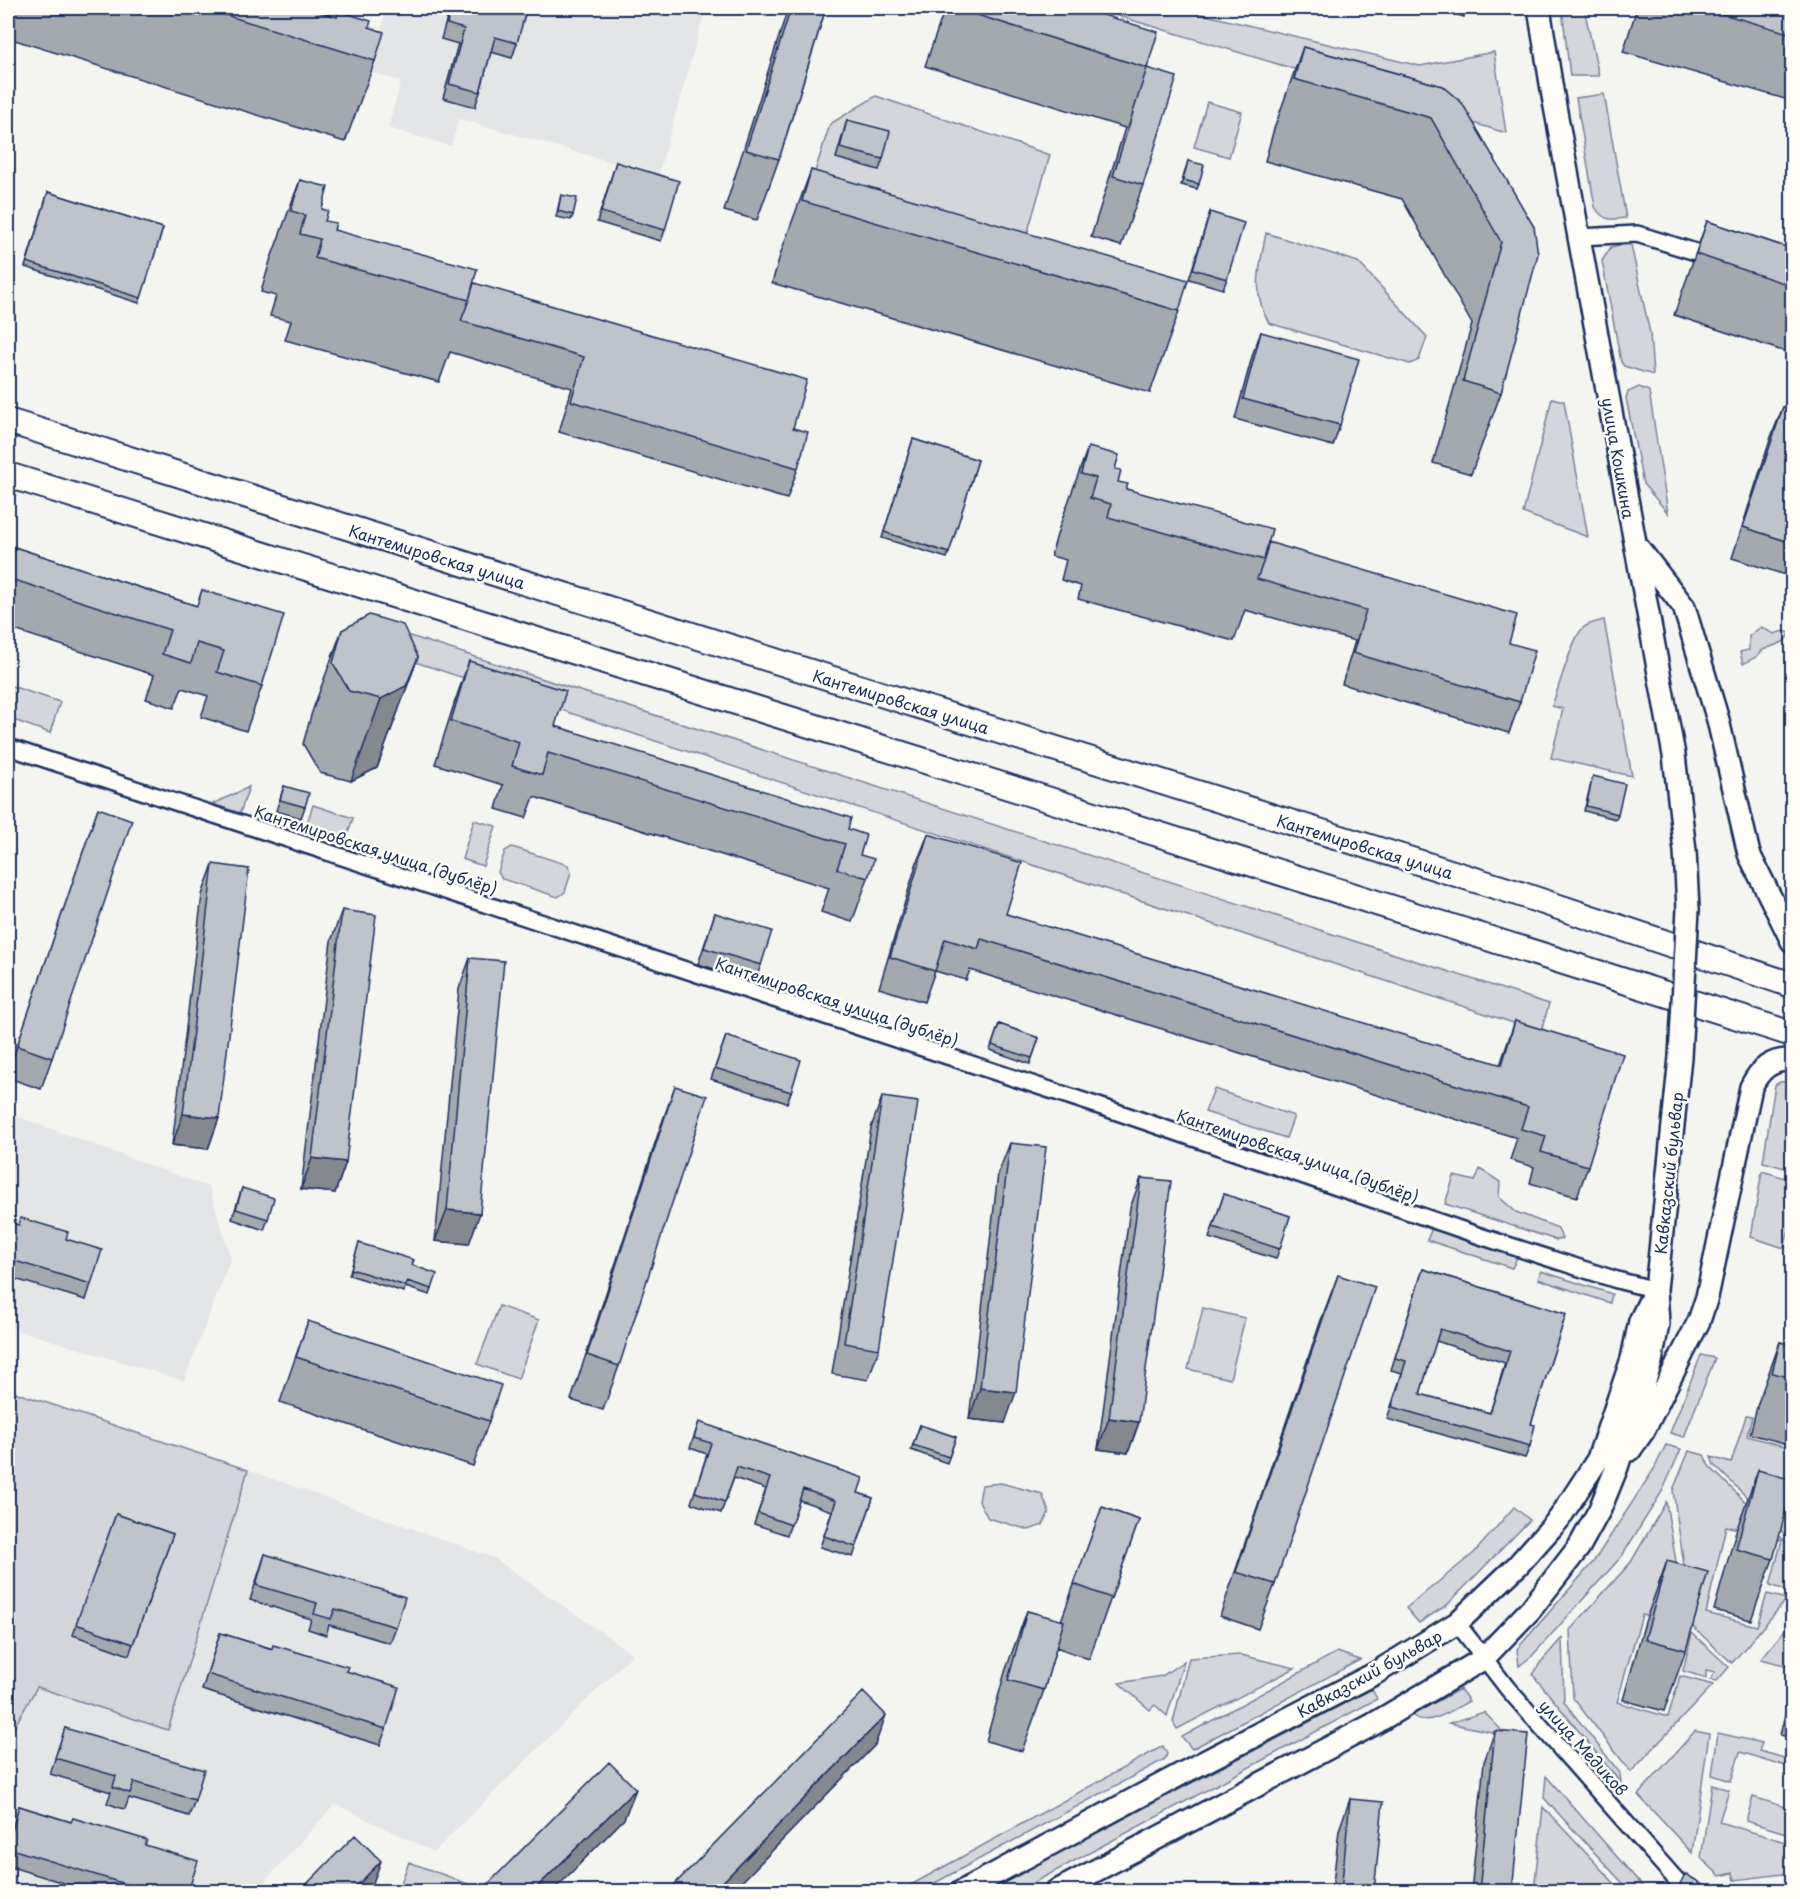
<svg xmlns="http://www.w3.org/2000/svg" width="1800" height="1899" font-family="'Playpen Sans',sans-serif">
<style>
.built{fill:#e4e5e6}
.green{fill:#d4d6db;stroke:#78829c;stroke-width:1.5}
.lines{fill:none;stroke-linecap:round;stroke-linejoin:round}
.street-casing{stroke:#1b2f5e;stroke-width:20}
.secondary-casing{stroke:#1b2f5e;stroke-width:26}
.primary-casing{stroke:#1b2f5e;stroke-width:28}
.street{stroke:#fdfcf7;stroke-width:15}
.secondary{stroke:#fdfcf7;stroke-width:21}
.primary{stroke:#fdfcf7;stroke-width:24}
.secondary-bridge-casing{stroke:#1b2f5e;stroke-width:26;stroke-linecap:butt}
.secondary-bridge{stroke:#fdfcf7;stroke-width:21}
.wall{fill:#a4a8af;stroke:#1b2f5e;stroke-width:1.5;fill-rule:evenodd}
.shaded-wall{fill:#86888f;stroke:#1b2f5e;stroke-width:1.5}
.building{fill:#bfc3cc;stroke:#1b2f5e;stroke-width:1.5;fill-rule:evenodd}
.labels{text-anchor:middle;dominant-baseline:central;stroke-width:5;stroke-linejoin:round;paint-order:stroke}
.street-label{font-size:16px;fill:#1b2f5e;stroke:#fdfcf7}
</style>
<rect width="100%" height="100%" fill="#f4f4f1"/>
<filter id="ink" filterUnits="userSpaceOnUse"><feTurbulence type="fractalNoise" baseFrequency=".0167" numOctaves="2"/><feDisplacementMap in="SourceGraphic" scale="12" xChannelSelector="R" yChannelSelector="G"/><feConvolveMatrix kernelMatrix="1 2 1 2 8 2 1 2 1" color-interpolation-filters="sRGB"/></filter>
<g filter="url(#ink)">
<path class="built" d="M387,8H706L658,175L459,119L451,146L388,128L401,81L369,72Z
M8,1113L209,1187L231,1258L184,1381L8,1327Z
M248,1470L494,1558L633,1654L434,1852L335,1804L256,1891L8,1892V1738L36,1687L168,1729Z"/>
<path class="green" d="M1092,8H1176L1420,66L1494,52L1506,133Z
M1562,8H1584L1599,76H1570Z
M1604,94L1626,218C1611,220 1603,221 1595,207L1576,98Z
M876,96L1050,155L1024,245L806,200L830,124Z
M1207,102L1242,112L1229,157L1194,147Z
M1266,233L1358,262L1427,337L1419,360L1410,364L1269,323C1251,293 1260,265 1266,233Z
M1620,245H1631L1650,333L1653,375L1624,366L1621,362L1602,261L1611,247Z
M1639,387L1649,391L1668,513L1643,484L1626,398L1628,392Z
M1552,398L1564,401L1588,537L1523,513Z
M1604,620L1632,776L1551,758L1563,709L1552,706C1558,690 1572,639 1582,629C1587,623 1597,622 1604,620Z
M1761,627L1774,634L1783,631L1791,633L1783,642L1763,650L1756,657L1743,664L1740,652L1749,650V636Z
M410,636L1549,1004L1541,1032L403,658Z
M8,685L60,702L50,733L8,718Z
M249,787L240,813L213,804Z
M313,805L353,818L346,840L306,826Z
M474,820L496,826L483,866L462,859Z
M512,847L568,865L571,872L565,892L558,897L502,879L498,872L505,851Z
M1792,1081V1170L1763,1162L1775,1085L1780,1082Z
M1214,1089L1294,1116L1286,1138L1205,1112Z
M1480,1169L1500,1182L1499,1197L1516,1212L1558,1228L1562,1239L1556,1240L1445,1204L1454,1176L1475,1181Z
M1762,1171L1792,1180V1219L1784,1248L1751,1237Z
M1433,1226L1518,1256L1512,1268L1427,1240Z
M1541,1271L1612,1294L1610,1303L1538,1279Z
M499,1306L539,1320L518,1379L477,1364Z
M1203,1308L1245,1318L1230,1379L1188,1369Z
M1701,1355L1715,1358L1684,1437L1670,1433Z
M8,1390L248,1470L168,1730L37,1687L8,1738Z
M1746,1416L1752,1417L1747,1436L1792,1448V1513L1790,1523L1792,1524V1541L1714,1465L1711,1457L1731,1463Z
M1666,1445L1681,1449L1663,1490L1622,1556L1532,1656L1519,1666L1517,1649L1594,1561L1654,1469Z
M1689,1451L1704,1455L1709,1466L1792,1548V1592L1770,1585L1782,1540L1726,1526L1706,1613L1757,1626L1767,1594L1787,1599L1732,1663L1693,1627L1673,1490Z
M1001,1483L1042,1494L1049,1512L1043,1525L1029,1530L988,1518L979,1501L982,1485Z
M1666,1502L1687,1627L1642,1615L1617,1702L1668,1717L1680,1676L1713,1685L1631,1772L1573,1698L1570,1630L1631,1562Z
M1514,1507L1530,1520L1447,1605L1419,1623L1406,1608L1474,1553Z
M1792,1621V1667L1761,1659Z
M1692,1633L1729,1667L1717,1681L1711,1680L1715,1672L1706,1670V1678L1683,1671Z
M1562,1638L1564,1702L1620,1773L1621,1783L1533,1675L1540,1663Z
M1337,1652L1360,1660L1192,1749L1182,1737Z
M1241,1655L1295,1668L1177,1729L1173,1722L1189,1658Z
M1184,1661L1167,1716L1155,1705L1150,1710L1119,1683L1162,1676Z
M1372,1689L1377,1699L1018,1891H985Z
M1460,1689L1469,1701C1454,1709 1427,1729 1412,1715Z
M1484,1712L1506,1735L1449,1723Z
M1695,1731L1709,1734L1692,1853L1638,1795Z
M1718,1733L1762,1743L1759,1751L1792,1760V1768L1740,1752L1731,1781L1712,1775Z
M1163,1746L1167,1754L1165,1759L920,1891H900Z
M1546,1776L1647,1891H1630L1544,1798Z
M1712,1785L1729,1790L1719,1822L1792,1844V1873L1735,1880L1733,1873L1720,1876L1701,1858Z
M1753,1797L1792,1809V1823L1789,1834L1746,1821Z
M1543,1807L1614,1883L1607,1891H1534Z
M409,1862L468,1884H469L462,1891H398Z"/>
<g class="lines">
<defs>
<path id="street" d="M1580,237L1637,234L1715,258
M8,747L1117,1112L1483,1237L1617,1280L1656,1290
M1457,1623L1508,1689L1687,1892"/>
<path id="secondary" d="M1539,8L1552,90L1674,755L1685,851L1688,909
M1639,549L1684,607L1718,720L1749,854L1792,941
M1630,1450L1644,1430L1699,1321L1707,1297L1751,1087C1760,1069 1771,1059 1792,1060
M961,1892L1183,1773L1374,1674L1457,1623L1517,1566L1559,1519L1598,1459L1632,1359L1640,1321L1655,1290
M1055,1892L1372,1725L1483,1659L1531,1609L1579,1547L1600,1509L1617,1467L1651,1362L1658,1324L1656,1290L1680,1057"/>
<path id="primary" d="M8,421L1517,893L1792,985
M8,475L1034,795L1792,1034"/>
</defs>
<use href="#street" class="street-casing"/>
<use href="#secondary" class="secondary-casing"/>
<use href="#primary" class="primary-casing"/>
<use href="#street" class="street"/>
<use href="#secondary" class="secondary"/>
<use href="#primary" class="primary"/>
<defs>
<path id="secondary-bridge" d="M1680,1057L1688,909"/>
</defs>
<use href="#secondary-bridge" class="secondary-bridge-casing"/>
<use href="#secondary-bridge" class="secondary-bridge"/>
</g>
<path class="wall" d="M8,8H305L369,27L375,61L345,142L8,38Z
M450,8H514L517,43L512,58L491,52L480,92L475,107L443,98L458,44L441,39Z
M788,8H826L779,159L757,220L724,211Z
M945,8H1081L1147,68L1143,185L1121,246L1091,237L1125,128L925,66Z
M1447,8H1467L1464,17L1445,11Z
M1637,8H1792V101L1623,52Z
M1303,47L1442,86L1534,227L1501,393L1471,474L1433,463L1472,324L1402,199L1265,161L1274,129Z
M847,120L883,159L879,170L836,158Z
M1188,161L1199,184L1197,189L1181,185Z
M616,162L665,230L661,241L597,222Z
M811,170L1179,311L1150,393L772,283L781,252Z
M300,180L322,209L325,221L334,230L474,283L793,428L798,468L787,499L559,432L572,388L450,352L439,382L285,340L291,321L270,316L276,296L261,292L270,261Z
M48,192L163,228L139,303L25,267Z
M561,195L573,215L571,220L556,217Z
M1210,212L1227,279L1223,289L1189,279Z
M1707,221L1792,249V354L1674,315Z
M1261,332L1340,425L1333,446L1235,419L1253,353Z
M1783,407L1792,410V577L1732,558L1771,437Z
M913,439L978,460L947,558L882,538Z
M1088,447L1115,469L1118,482L1126,489L1268,542L1509,643L1520,702L1509,733L1342,684L1355,641L1245,610L1234,641L1078,599L1081,586L1061,580L1066,560L1051,556L1059,528Z
M8,545L197,606L202,590L262,686L246,731L201,717L208,696L182,688L174,708L146,699L154,675L8,628Z
M342,630L418,657L377,768L351,781L320,773L303,744L312,712Z
M469,661L555,726L848,829L860,855L868,878L852,922L821,912L829,888L534,797L526,818L496,809L503,785L435,764L454,704Z
M1593,776L1618,814L1616,819L1584,811Z
M284,786L305,807L301,818L276,811Z
M98,808L52,1058L41,1089L8,1078V1073Z
M928,834L1006,914L1500,1065L1515,1021L1588,1166L1577,1197L1530,1183L1534,1167L1510,1160L1517,1138L970,970L966,980L935,971L924,1002L879,988L916,865Z
M213,864L219,1118L208,1149L172,1145L202,895Z
M342,910L346,1162L335,1193L301,1189L331,941Z
M715,913L761,965L755,981L698,964Z
M470,958L469,1244L435,1241L459,989Z
M999,1024L1039,1038L1030,1064L990,1050Z
M726,1036L791,1092L787,1103L711,1079Z
M675,1086L619,1366L603,1410L571,1400L659,1131Z
M882,1097L879,1349L868,1380L832,1374L871,1128Z
M1010,1143L1005,1423L969,1419L998,1174Z
M1141,1178L1139,1422L1128,1453L1098,1449L1130,1208Z
M242,1188L268,1219L264,1230L232,1219Z
M1224,1194L1290,1216L1276,1259L1209,1238Z
M8,1222L66,1239L91,1284L86,1300L8,1277Z
M359,1243L412,1265L432,1289L430,1295L405,1287L404,1292L349,1275Z
M1423,1269L1566,1314L1531,1424L1530,1446L1525,1458L1387,1419L1402,1373L1391,1370ZM1436,1341L1505,1363L1490,1413L1420,1394Z
M1338,1275L1275,1584L1258,1629L1220,1616L1321,1320Z
M308,1321L489,1421L473,1466L280,1402Z
M1792,1338V1445L1750,1434L1758,1403L1780,1342L1790,1345Z
M699,1422L858,1493L873,1498L853,1557L820,1547L832,1511L799,1500L787,1535L754,1524L766,1489L734,1478L721,1513L691,1503L707,1454L690,1448Z
M920,1425L956,1437L947,1463L911,1450Z
M1758,1470L1773,1559L1751,1620L1714,1610L1736,1531Z
M1102,1507L1139,1520L1089,1659L1056,1647L1044,1690L1022,1751L986,1741L1005,1672L1027,1611L1061,1621Z
M116,1514L173,1534L129,1655L73,1635Z
M265,1554L396,1627L390,1643L329,1625L326,1635L308,1629L311,1619L250,1600Z
M1667,1561L1686,1650L1664,1711L1623,1700L1645,1622Z
M220,1633L346,1671L386,1729L380,1745L202,1690Z
M1792,1688V1738L1780,1735Z
M65,1728L195,1800L189,1816L129,1798L125,1809L120,1808L107,1803L111,1792L50,1774Z
M1495,1731L1512,1892H1471L1484,1762Z
M1350,1799L1374,1892H1332L1339,1830Z
M19,1806L145,1845L188,1892H93L8,1866V1842Z"/>
<path class="shaded-wall" d="M418,657L377,768L351,781L381,699Z
M183,1114L219,1118L208,1149L172,1145Z
M312,1158L346,1162L335,1193L301,1189Z
M447,1210L480,1213L469,1244L435,1241Z
M980,1388L1016,1392L1005,1423L969,1419Z
M1109,1418L1139,1422L1128,1453L1098,1449Z
M886,1715L875,1745L732,1892H713Z
M636,1789L624,1819L552,1892H532Z
M381,1861L370,1891L351,1892Z"/>
<path class="building" d="M203,8H305L337,17L339,11L371,21L369,27L384,32L375,61Z
M451,8H514L526,11L517,43L495,37L480,92L449,84L464,29L447,24Z
M791,8H826L779,159L746,150Z
M955,8H1081L1158,32L1147,68Z
M1452,8H1467L1466,11Z
M1702,8H1792V34Z
M1303,47L1442,86L1462,103L1534,227L1538,254L1501,393L1463,381L1501,242L1431,118L1294,79Z
M1147,68L1177,77L1143,185L1113,176Z
M847,120L890,131L883,159L840,148Z
M1188,161L1204,165L1199,184L1183,180Z
M616,162L679,181L665,230L601,212Z
M811,170L1188,280L1179,311L802,201Z
M300,180L328,187L322,209L328,211L325,221L336,223L334,230L477,269L469,300L315,258L320,239L300,234L305,215L291,211Z
M48,192L163,228L141,298L27,262Z
M561,195L577,198L573,215L558,211Z
M1210,212L1244,223L1227,279L1193,269Z
M1707,221L1792,249V286L1696,254Z
M474,283L807,380L793,428L808,432L798,468L571,401L584,357L461,321L469,300Z
M1261,332L1359,359L1340,425L1243,399Z
M1783,407L1792,410V543L1743,527Z
M913,439L978,460L949,553L884,532Z
M1088,447L1119,455L1115,469L1121,470L1118,482L1128,484L1126,489L1272,529L1264,560L1108,517L1111,504L1090,498L1096,478L1081,474Z
M1268,542L1517,615L1509,643L1535,650L1520,702L1353,653L1366,610L1257,579L1264,560Z
M8,545L197,606L202,590L284,615L262,686L217,672L224,651L197,643L191,663L162,654L170,630L8,578Z
M369,615L403,625L418,657L406,686L381,699L349,691L333,663L342,630Z
M469,661L566,691L555,726L851,818L848,829L866,835L860,855L874,859L868,878L837,869L845,844L548,753L542,775L512,766L519,742L451,721Z
M1593,776L1625,784L1618,814L1586,806Z
M284,786L309,793L305,807L280,800Z
M98,808L132,820L52,1058L17,1046Z
M928,834L1022,863L1006,914L1502,1065L1515,1021L1623,1054L1588,1166L1541,1152L1546,1136L1521,1129L1528,1107L981,939L978,949L945,939L935,971L890,957Z
M213,864L249,869L219,1118L183,1114Z
M342,910L376,915L346,1162L312,1158Z
M715,913L772,931L761,965L704,948Z
M470,958L504,961L480,1213L447,1210Z
M999,1024L1039,1038L1032,1058L992,1045Z
M726,1036L801,1060L791,1092L715,1068Z
M675,1086L707,1096L619,1366L587,1355Z
M882,1097L918,1102L879,1349L844,1343Z
M1010,1143L1046,1147L1016,1392L980,1388Z
M1141,1178L1171,1181L1139,1422L1109,1418Z
M242,1188L274,1198L268,1219L236,1209Z
M1224,1194L1290,1216L1280,1249L1213,1227Z
M21,1218L68,1232L66,1239L102,1250L91,1284L8,1259V1222L19,1225Z
M359,1243L414,1260L412,1265L437,1274L432,1289L407,1281L406,1286L351,1269Z
M1423,1269L1566,1314L1531,1424L1535,1425L1530,1446L1392,1407L1406,1361L1395,1358ZM1440,1329L1510,1351L1490,1413L1420,1394Z
M1338,1275L1375,1287L1275,1584L1236,1572Z
M308,1321L501,1385L489,1421L296,1357Z
M1780,1342L1792,1345V1378L1772,1373Z
M699,1422L863,1478L858,1493L873,1498L856,1547L824,1536L836,1501L803,1489L791,1525L758,1513L770,1478L737,1467L725,1502L695,1492L711,1443L694,1438Z
M920,1425L956,1437L949,1457L913,1445Z
M1758,1470L1792,1480V1488L1773,1559L1736,1549Z
M1102,1507L1139,1520L1111,1598L1074,1584Z
M116,1514L173,1534L133,1644L76,1624Z
M265,1554L405,1597L396,1627L335,1609L331,1619L314,1614L317,1603L256,1585Z
M1667,1561L1708,1572L1686,1650L1645,1639Z
M1027,1611L1064,1621L1044,1690L1008,1680Z
M220,1633L272,1649L273,1645L348,1667L346,1671L399,1687L386,1729L207,1674Z
M1792,1691V1726L1784,1724Z
M863,1692L886,1715L713,1892H667Z
M65,1728L204,1770L195,1800L134,1782L130,1793L126,1792L113,1787L116,1776L55,1758Z
M1495,1731L1528,1734L1512,1892H1479Z
M609,1762L636,1789L532,1892H480Z
M1350,1799L1383,1802L1374,1892H1341Z
M19,1806L71,1822L73,1818L147,1840L145,1845L198,1861L188,1892H151L8,1848V1845Z
M355,1835L381,1861L351,1892H299Z
M1685,1874L1717,1892H1676Z
M1225,1883L1258,1886L1257,1892H1224Z"/>
</g>
<g class="labels">
<g class="street-label">
<text transform="translate(1619 458) rotate(80)">улица Кошкина</text>
<text transform="translate(437 556) rotate(17)">Кантемировская улица</text>
<text transform="translate(901 701) rotate(17)">Кантемировская улица</text>
<text transform="translate(1365 846) rotate(17)">Кантемировская улица</text>
<text transform="translate(376 849) rotate(18)">Кантемировская улица (дублёр)</text>
<text transform="translate(837 1001) rotate(18)">Кантемировская улица (дублёр)</text>
<text transform="translate(1298 1155) rotate(19)">Кантемировская улица (дублёр)</text>
<text transform="translate(1668 1173) rotate(-84)">Кавказский бульвар</text>
<text transform="translate(1369 1673) rotate(-29)">Кавказский бульвар</text>
<text transform="translate(1584 1747) rotate(48)">улица Медиков</text>
</g>
</g>
<rect width="1800" height="1899" fill="none" stroke="#fdfcf7" stroke-width="30"/>
<rect x="15" y="15" width="1770" height="1869" fill="none" stroke="#1b2f5e" stroke-width="2" filter="url(#ink)"/>
</svg>
